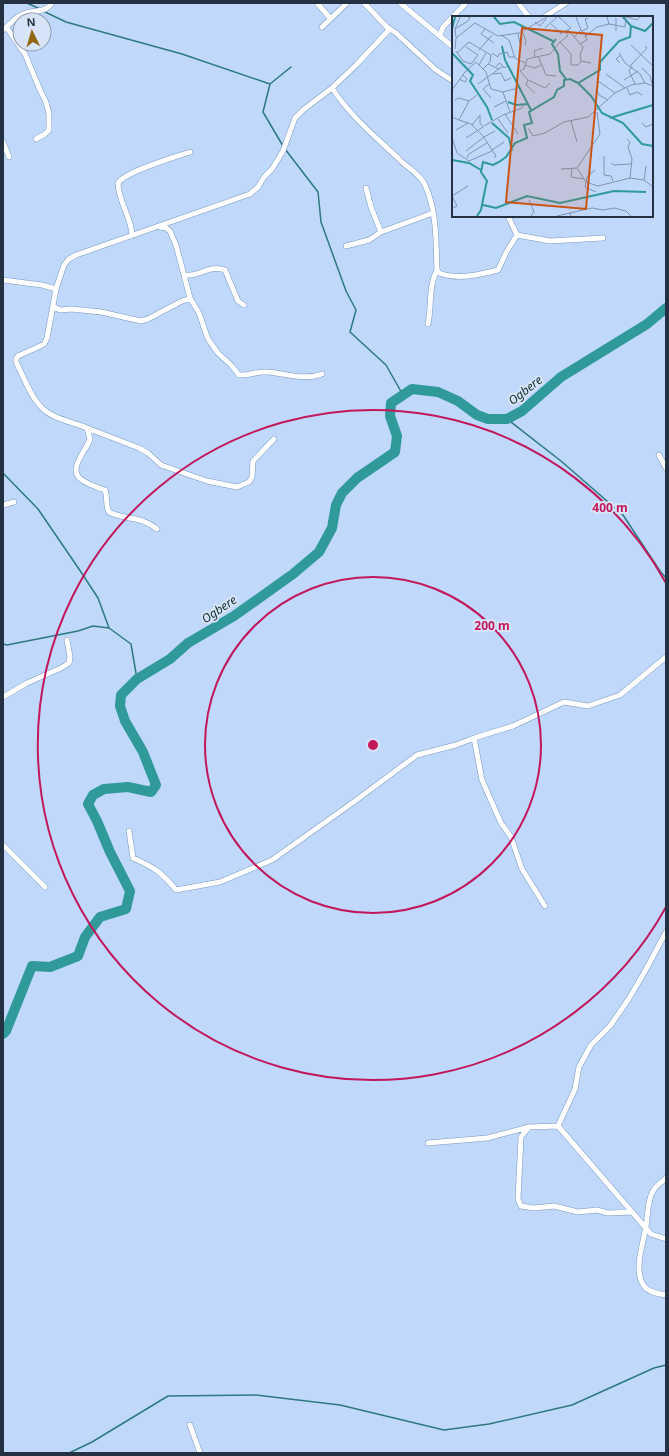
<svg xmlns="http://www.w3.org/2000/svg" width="669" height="1456" font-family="'Noto Sans',sans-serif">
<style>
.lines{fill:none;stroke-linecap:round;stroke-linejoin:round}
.stream{stroke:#2c7a80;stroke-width:1.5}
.river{stroke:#30999a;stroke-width:10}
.street-casing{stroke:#7997c1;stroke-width:6}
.street{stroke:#fff;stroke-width:5}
.ring{fill:none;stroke:#c2185b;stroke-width:2}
.labels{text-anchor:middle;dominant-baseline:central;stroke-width:4;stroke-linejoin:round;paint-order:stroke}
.water-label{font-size:12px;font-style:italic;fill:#102f30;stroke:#d7e4f7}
.inset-river{fill:none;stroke:#30999a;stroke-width:2}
.inset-road{fill:none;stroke:#8195b2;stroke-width:1}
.view{fill:#cb5314;fill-opacity:0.15;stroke:#cb5314;stroke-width:2}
.inset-edge{fill:none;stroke:#243142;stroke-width:2}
.centre{fill:#c2185b;stroke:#d7e4f7;stroke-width:2}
.ring-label{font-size:12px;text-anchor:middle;font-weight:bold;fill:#c2185b;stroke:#d7e4f7;stroke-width:4;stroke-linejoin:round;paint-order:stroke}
</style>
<rect width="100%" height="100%" fill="#bfd8fc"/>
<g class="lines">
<path class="stream" d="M27,3L40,9
M43,11L66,22L182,54L270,84
M283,146L263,112L270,84L291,67
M285,149L318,192L321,222L346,291L356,310L350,332L386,365L403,395
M507,419L561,461L623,515L660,571L666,578
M3,473L38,509L81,572L98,598L109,628L131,644L137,679
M3,644L7,645L78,631L93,626L109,628
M3,1024L6,1031
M69,1453L92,1442L168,1396L256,1395L340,1405L444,1430L489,1424L572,1405L654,1368L666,1365"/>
<path class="river" d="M3,1034L6,1031L32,966L50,967L78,956L85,937L100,917L126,909L130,891L110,852L97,821L88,804L93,795L104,789L128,787L151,792L156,785L143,752L125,721L120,706L121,695L137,679L170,659L188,643L234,616L293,574L319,552L332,528L336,505L342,493L357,478L395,452L397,436L390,416L391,403L412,389L438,392L458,401L477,415L488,419H507L522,411L561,377L647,324L666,308"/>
<defs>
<path id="street" d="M317,3L330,18
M364,3L387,27L388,31L356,65L332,88C350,116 377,138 401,161C409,169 420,174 425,185C437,211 436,242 437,270L439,273C458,280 478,275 498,270L507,251L517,235
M400,3L453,47
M518,3L529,17
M544,17L566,3
M322,27L347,3
M387,27L396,33L436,70L453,81
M7,28L25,54L40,90L46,102L49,114V130L45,134L36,139
M3,30C10,25 14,17 23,14C33,10 46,13 52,3
M440,35L443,27L466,3
M3,142L9,157
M366,188L371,207L381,232L433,213
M508,216L517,235L550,241L603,238
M160,227L166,228L170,231L176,245L190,298L199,313L208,339L218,353L231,365L239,375C249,376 257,371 267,372C285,373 304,381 322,374
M132,236C132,217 118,202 118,183C126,171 175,157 190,152
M346,246L369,240L381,232
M185,275C200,277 209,264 225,270L238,301L244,305
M3,280L42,285L56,289
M54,307L60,310L72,309L101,312L141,321L148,319L180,302L190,298
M428,324C432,305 428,287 437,270
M87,428L139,448L148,453L161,465L207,481L237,487L249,482L252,477L253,461L274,439
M659,455L666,468
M3,505L14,502
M157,529C140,515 127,521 109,512C105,505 108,498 105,490C97,487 89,485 82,480C66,470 87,450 90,439L87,428C75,423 63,421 52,415C33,406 25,379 16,362V359L18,356L38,347L44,344L47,338L56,289L64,265L69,259L76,255L250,194L258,187L264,177L272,169L283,151L295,118L303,110L332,88
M3,697L27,683L61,668L69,663L70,657L67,640
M474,738L482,780L501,823L511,837L522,869L545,906
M129,831L133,858C153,867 162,872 176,890L220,882L272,860L355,801L417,755L456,745L474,738L513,726L564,702L588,706L620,695L666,657
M3,845L45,887
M558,1126L575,1089L579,1067L591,1045L610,1026L628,1000L644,973L666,932
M529,1127L521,1137L518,1199L521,1206L534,1208L554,1206L578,1212L597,1210L608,1213L632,1212
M428,1143L487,1138L529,1127L558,1126L651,1234L666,1239
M666,1178C662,1182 656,1186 653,1191C647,1201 648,1215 646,1227C643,1244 633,1270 644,1286C648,1292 659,1294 666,1295
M190,1425L200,1453"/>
</defs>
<use href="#street" class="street-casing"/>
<use href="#street" class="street"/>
</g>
<g class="ring">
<circle cx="373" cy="745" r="168"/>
<path d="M666 907A335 335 0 1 1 666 583"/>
</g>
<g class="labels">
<g class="water-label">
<text transform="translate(525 390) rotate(-38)">Ogbere</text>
<text transform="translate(219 609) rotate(-34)">Ogbere</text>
</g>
</g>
<g transform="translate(452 16)">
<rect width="201" height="201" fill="#bfd8fc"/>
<path class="inset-river" d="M42,1L48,8L62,6L101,25M171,1L179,10M0,13L3,1M104,23L100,28L106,38L108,55L114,63M50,30L53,44L79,94M0,37L21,59L18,65L35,91L40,104M126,67L139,80L150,97L171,107L190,128L201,130M56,86L64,89L76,88M158,102L201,89M40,107L57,122L60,135M0,144L17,147L29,154M31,189L44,192L75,180L108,187L162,175L194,176M25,200L29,194L34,169L35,165L29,156L31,146L41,149L47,146L54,141L63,127L75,122L72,109L80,107L77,96L102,81L105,74L112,70V64L118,63L126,67L148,54V46L167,25L178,21L179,10L193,15L201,7"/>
<path class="inset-road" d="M107,1L119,12L108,18M124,1L129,14M155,1L157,8L173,11L174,1M175,1L185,4L188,1M83,6L88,10L94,3M99,8L109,17M93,12L105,1M3,13L16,5L18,2L16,1M33,13L29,18L42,27M116,14L131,31L128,39L129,45L139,47M70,15L74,25L73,29M113,15L116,20L108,26L119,38V49H126L129,45M130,15L136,12L133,3L136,2M164,15V2M66,18L69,31M49,19L57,24L63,42L73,47M4,21L3,13L8,1M122,21L129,14L134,20L145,11L157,8M128,28L135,24L133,20M179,29L201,50M14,31L26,39L19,48M3,33L4,22L23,7L46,20L67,17L95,1M27,34L40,19M4,35L11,45L19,48M5,37L17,26L39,39L38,46L31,53M40,37L46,41L47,38L55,36L57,41H63M167,37L173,47L188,58L193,67M86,40L94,59L104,60M83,41L82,35L91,32M168,47L164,43L169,39M36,48L47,53M27,49L34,37M73,49L83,52L89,49M44,50L48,47L52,52L55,50M178,50L195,32L193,30M180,50L177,55L183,68M190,52L198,60L201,70M41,58L49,57L53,65L59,62M154,58L173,72M7,63L13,66L15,63L11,59M76,64L93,72L98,67M172,64L186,55M146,65L163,77M26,68L51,50M37,68L31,73L39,82M175,72L178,79L185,76L190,79M144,73L147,79L156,84M0,74L13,56L24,46L34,56L39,73L51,76L58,96M51,76L66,72M83,77L74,69L76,64L68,55L72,53L75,43L98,38L108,26M3,84L7,82L17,85M42,91L54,85M53,98L66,118M0,101L7,104L17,85L25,79M46,103L56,117M7,104L19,108L31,120L44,140L42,142M119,105L125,126M190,107L194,111L201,108M32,110L51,99L70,92L71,89M76,112L81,120L93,117L112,106L136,101L163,77L179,69L193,67L201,70M4,114L16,107M0,121L5,137L17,145L40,135M32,121L43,115M14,122L31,111L28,107V99L20,109M175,123L178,126L176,131L180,143L178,162M40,134L52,126M14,135L32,121M152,140V159L159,160L161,165M15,142L17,138L35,127M159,147L162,149L179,148M125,152L148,118L145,96M109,153L125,152L134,166L146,170L178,162L192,164L201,171M120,153L119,161L132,163M143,154L135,161L133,171L144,176M192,164L194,150M0,180L16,170M0,180L5,190L0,192M77,184L82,196L79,200M118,197L140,192L151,194L162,192L174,195L179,200M105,200L118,197L119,200"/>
<path class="view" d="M70,12L150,19L134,193L54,186Z"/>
<rect width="201" height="201" class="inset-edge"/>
</g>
<circle cx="373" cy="745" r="6" class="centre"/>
<g class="ring-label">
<text x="610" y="512">400 m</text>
<text x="492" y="630">200 m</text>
</g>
<rect width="669" height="1456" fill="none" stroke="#243142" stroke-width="8"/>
<g transform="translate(32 32) rotate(355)"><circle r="19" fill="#d7e4f7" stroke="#8f9caf"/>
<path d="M0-3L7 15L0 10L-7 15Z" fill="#936612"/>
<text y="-6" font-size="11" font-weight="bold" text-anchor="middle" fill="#243142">N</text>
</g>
</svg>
